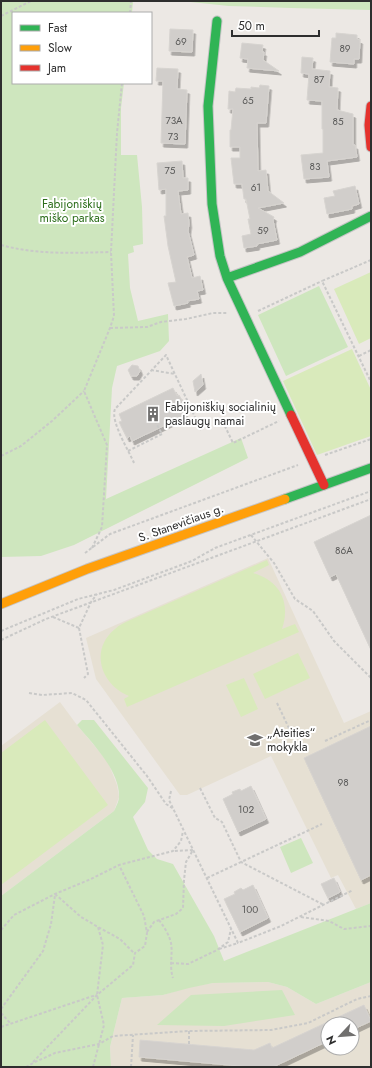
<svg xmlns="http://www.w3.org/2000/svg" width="372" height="1068" font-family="Jost,sans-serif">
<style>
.education{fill:#e6e0d3;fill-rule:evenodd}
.green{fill:#cee6be}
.pitch{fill:#d9eabb}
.building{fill:#d1cecb;stroke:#d7d4d0;filter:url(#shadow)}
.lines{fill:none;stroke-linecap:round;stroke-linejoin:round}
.fast-casing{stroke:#c5c4c5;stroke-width:11}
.slow-casing{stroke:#c5c4c5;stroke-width:11}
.jam-casing{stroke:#c5c4c5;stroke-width:11}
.path{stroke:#c9c9c8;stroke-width:2;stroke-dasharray:3 2;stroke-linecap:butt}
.fast{stroke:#30b455;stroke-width:9}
.slow{stroke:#ff9f0a;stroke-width:9}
.jam{stroke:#e5322d;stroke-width:9}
.labels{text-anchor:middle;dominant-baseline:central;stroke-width:4;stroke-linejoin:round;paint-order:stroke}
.number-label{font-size:10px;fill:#585857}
.park-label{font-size:12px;fill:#2c6e1b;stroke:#fff}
.poi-label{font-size:12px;fill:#2e2e2e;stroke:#fff;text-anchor:start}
.street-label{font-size:12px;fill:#2e2e2e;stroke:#fff}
</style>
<defs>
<filter id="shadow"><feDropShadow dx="2.5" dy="4" stdDeviation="0" flood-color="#0004"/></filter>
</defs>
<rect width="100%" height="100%" fill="#ece8e4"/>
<path class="education" d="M268,558L344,723L371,711V903L356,909L338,875L331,878L271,756L187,795H180L96,679L86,638Z
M60,702L77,725L108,762L117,785L119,797L114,811L1,896V746Z
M268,982L287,987L316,1004L371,982V1067H111L110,1047L122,998L163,995L189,987L213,983ZM328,1024H352V1048H328Z"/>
<path class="green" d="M1,1H133L132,13H13V83H124L121,108V155H137L142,207L143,244L133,246L134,252L128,254L130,288L138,321L168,314L169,341L160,351L117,366L112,388L106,499L241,438L248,458L74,545L41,556L1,557Z
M181,1H371V10L291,8L229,6Z
M319,286L348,347L286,376L258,315Z
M82,720H94L148,788L145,802L133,817L148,850L157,859L173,864L214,936L224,961L371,903V982L316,1004L287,987L268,982L213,983L189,988L163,995L122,998L110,1047L111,1067H1V896L114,811C116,807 119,801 119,797C120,771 92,743 77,725Z
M301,838L313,863L291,873L280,847Z
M282,990L295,1015L224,1026L157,1025L191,995Z"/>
<path class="pitch" d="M371,272V338L359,344L334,289Z
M352,349L371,390V436L317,455L283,381Z
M267,560L269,565L253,573C280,581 291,602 282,629L295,624L299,632L127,707L124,699L129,696C101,685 89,650 115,629C119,625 124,623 128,621Z
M298,653L310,678L265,699L253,674Z
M244,678L258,709L241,717L226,685Z
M45,720L108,805L1,885V753Z"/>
<path class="building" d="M170,29L193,30L192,52L169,51Z
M336,33L357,35V39L360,40L359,59H354V64L330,62L332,38H336Z
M242,43L263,45L262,52H264L263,60L279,71L247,68L248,59L240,58Z
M302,57L313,58L312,69L330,71L329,87L338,88L337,110L353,114V145H355L357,157L327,161L329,177L304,179L301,155L323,153V129H322V101L307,100L309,74L301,73Z
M157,68L178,69L177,89L187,90L185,144L161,143L163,81H156Z
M260,85L269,86L266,123H257L258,171L266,170L268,191L284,203L258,208L274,217L273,220L277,240L257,244V246L244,248L242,236L251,234L248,219H250L246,199H244L242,184H234L231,158H240V147H230V130H231L233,109H228L229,91L235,92L236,88L251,89V87L259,88Z
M182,161L183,178H188V190L178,191L181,214L188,213L189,224L188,231L194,255L187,257L192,278L200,276L203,290L197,291L199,299L187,301L188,303L174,306L168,283L176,282L168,246L164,216H166V189L159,190L157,163Z
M355,186L359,204L352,206V209L327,214L324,198L335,196L333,191Z
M132,365L138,366L140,371L137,376H131L128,370Z
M201,374L203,385L195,392L193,381Z
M173,388L177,396L179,395L187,409L184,411L186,415L132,441L130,436L127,438L119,422L122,421L119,414Z
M371,515V650L336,574L330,577L314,542Z
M371,726V875L361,880L304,758Z
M251,786L266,819L238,832L223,799L233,794L232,792L240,789L241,791Z
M334,878L340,892L328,898L321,884Z
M253,885L268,918L240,932L224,899L235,894L234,892L241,888L243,890Z
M364,1005L371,1021L352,1030V1024H328V1041L273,1067H251L139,1057L140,1040L254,1050L270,1043L272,1048Z"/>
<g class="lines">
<defs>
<path id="fast" d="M217,21L208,106L212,204L220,256L227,278L291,415
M227,278L300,252L371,216
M285,499L371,468"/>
<path id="slow" d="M1,604L87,569L285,499"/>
<path id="jam" d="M371,106L369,125L371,147
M291,415L324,485"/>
</defs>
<use href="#fast" class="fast-casing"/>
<use href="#slow" class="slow-casing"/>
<use href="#jam" class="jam-casing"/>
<path class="path" d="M130,13L131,1
M1,16L31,1
M1,245C38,255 73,253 111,252
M371,260L322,281L371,382
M258,311L322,281
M110,328L147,327L161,322L186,319L213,313H228
M359,356L371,350
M151,370L175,374
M219,422L222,420L233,443L279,421
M128,451L162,434L156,423
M325,455L371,439
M1,456L21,446L52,421L84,391
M134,463C129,451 110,421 115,409L166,355L201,430
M251,535L274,563L295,599L313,611L334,641L371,678
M92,548L102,527L107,445L84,391L110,328L114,316L111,252L117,133L122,83
M85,553L110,534L298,465
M53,617L79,628L91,602L97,594
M79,628L88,674L84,678
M1,631L78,599L114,590L192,561L215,548L371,491
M1,640L46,619L371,499
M29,693L42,695L72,693L86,700L147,776L166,804L174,809
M277,703L297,745
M325,741L371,720
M200,788L215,818L222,822L241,862L324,905
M171,791L169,800L238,943L281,926L353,890
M207,878L322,824
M55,894L81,917L98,927L120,939L134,953
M301,917L329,921L344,929L371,926
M159,920C164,927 169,934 171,943C173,954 169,966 173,978
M1,930L14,915L55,894L91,879L119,865L173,851L181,841L183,831
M147,932L154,922L176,914L183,908L184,880L186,862L193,850L173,851
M219,949L238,943
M171,963L188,964L217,950L228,942L231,929
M1,1009L43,951L51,924L55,895
M1,1013L10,1023
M1,1027L96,995
M189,1031V1045
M33,1062L97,995L133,965L135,953L145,946L147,933L144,916L119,865
M26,1067L33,1063L55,1053L99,1044L113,1036L189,1031L271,1030L308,1023L357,999L371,996
M93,1067L104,1025L97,995L103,945L98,927
M131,1067L133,1035"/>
<use href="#fast" class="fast"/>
<use href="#slow" class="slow"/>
<use href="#jam" class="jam"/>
</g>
<defs>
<symbol id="building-bare" viewBox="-9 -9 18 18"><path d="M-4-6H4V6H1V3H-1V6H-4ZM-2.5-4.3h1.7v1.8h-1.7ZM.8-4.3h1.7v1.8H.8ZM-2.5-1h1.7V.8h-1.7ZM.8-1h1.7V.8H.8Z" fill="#706f6e" stroke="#fff" stroke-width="2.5" paint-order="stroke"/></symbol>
<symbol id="school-bare" viewBox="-9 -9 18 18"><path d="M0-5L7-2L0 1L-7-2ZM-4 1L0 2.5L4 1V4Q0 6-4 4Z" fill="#706f6e" stroke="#fff" stroke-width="2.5" paint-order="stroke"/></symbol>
</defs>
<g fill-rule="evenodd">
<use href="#building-bare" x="142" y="403" width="22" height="22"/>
<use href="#school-bare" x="244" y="729" width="22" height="22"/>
</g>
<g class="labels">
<g class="number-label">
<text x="181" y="41">69</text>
<text x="345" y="48">89</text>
<text x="319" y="79">87</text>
<text x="248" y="100">65</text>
<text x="174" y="120">73A</text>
<text x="338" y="121">85</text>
<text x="173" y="136">73</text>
<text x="315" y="166">83</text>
<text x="170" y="170">75</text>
<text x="256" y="187">61</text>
<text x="263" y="230">59</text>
<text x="344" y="550">86A</text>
<text x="343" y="782">98</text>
<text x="246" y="809">102</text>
<text x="250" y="909">100</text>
</g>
<g class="park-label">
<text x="72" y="204">Fabijoniškių<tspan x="72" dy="14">miško parkas</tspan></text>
</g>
<g class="poi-label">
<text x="165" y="407">Fabijoniškių socialinių<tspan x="165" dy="14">paslaugų namai</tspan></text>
<text x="267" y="733">„Ateities“<tspan x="267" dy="14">mokykla</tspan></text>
</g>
<g class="street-label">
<text transform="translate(181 523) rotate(-20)">S. Stanevičiaus g.</text>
</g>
</g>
<rect width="372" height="1068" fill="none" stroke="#2e2e2e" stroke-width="4"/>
<rect x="12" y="12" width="140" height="72" fill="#ffffff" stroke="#ababab"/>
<rect x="20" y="25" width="20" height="6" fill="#30b455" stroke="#ababab"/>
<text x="48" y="32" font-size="12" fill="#2e2e2e">Fast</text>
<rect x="20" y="45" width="20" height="6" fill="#ff9f0a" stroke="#ababab"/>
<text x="48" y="52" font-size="12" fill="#2e2e2e">Slow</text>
<rect x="20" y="65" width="20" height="6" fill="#e5322d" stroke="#ababab"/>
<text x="48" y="72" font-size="12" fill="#2e2e2e">Jam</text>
<g transform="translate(340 1036) rotate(244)"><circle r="19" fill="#ffffff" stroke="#ababab"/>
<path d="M0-3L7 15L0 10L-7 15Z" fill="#706f6e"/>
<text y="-6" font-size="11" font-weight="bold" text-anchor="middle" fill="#2e2e2e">N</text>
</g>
<path d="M232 30v6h87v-6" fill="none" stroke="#2e2e2e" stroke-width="2"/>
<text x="238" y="30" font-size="12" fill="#2e2e2e" stroke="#ffffff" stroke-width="3" paint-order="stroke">50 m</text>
</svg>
